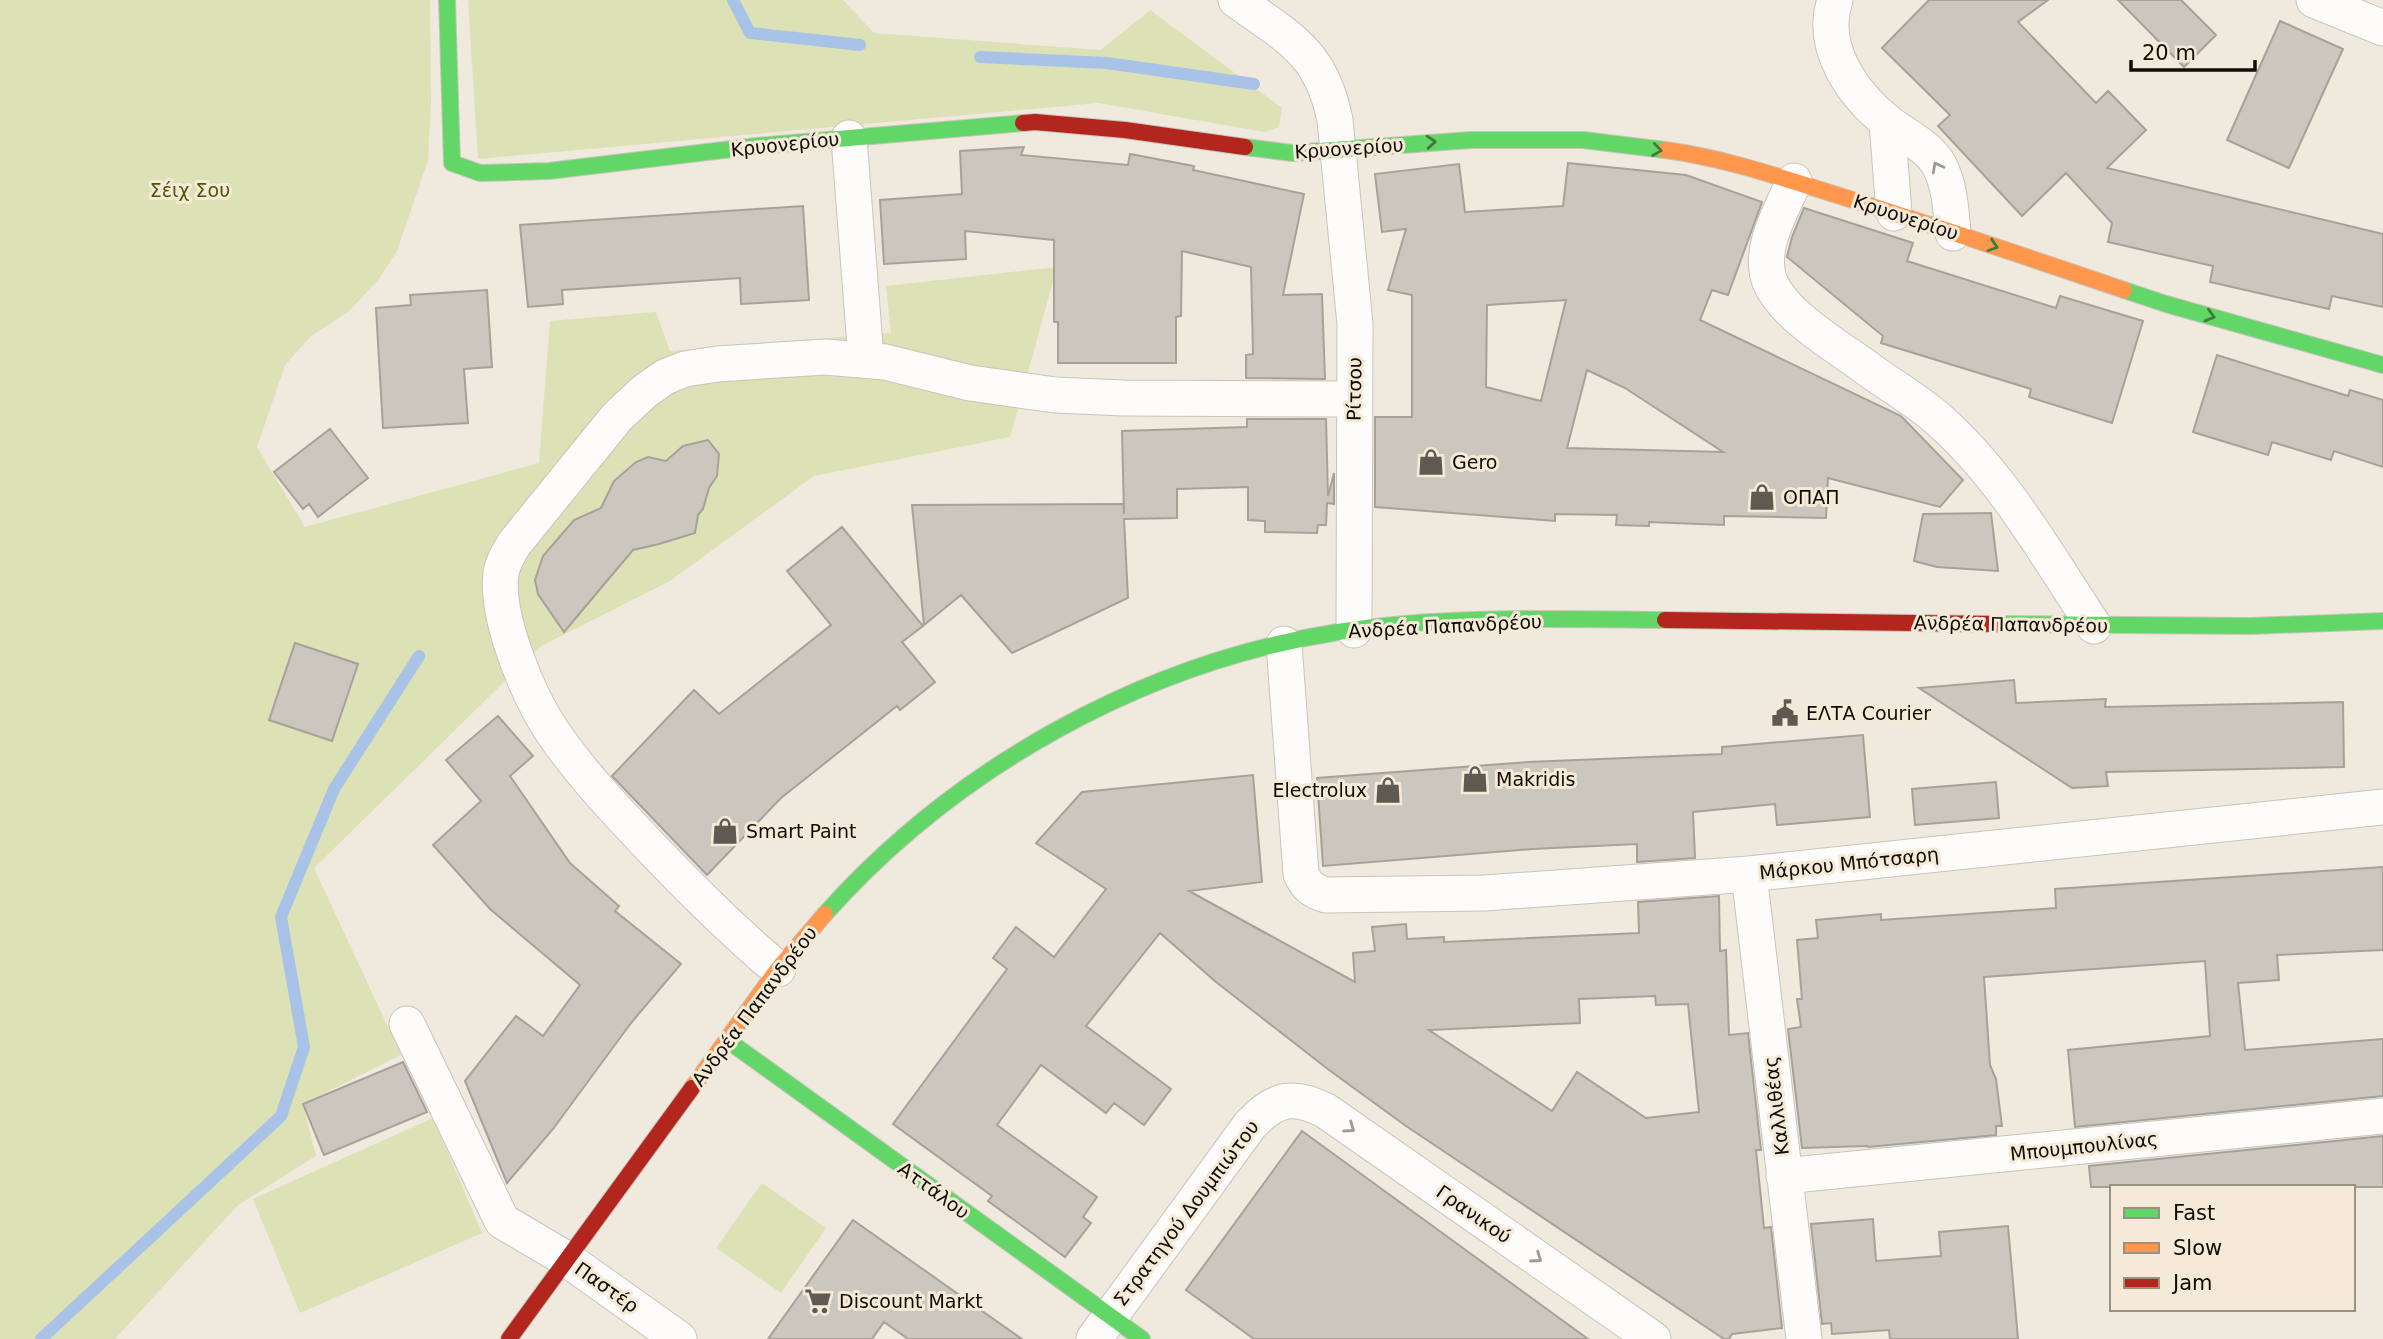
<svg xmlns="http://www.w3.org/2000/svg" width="2383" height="1339" font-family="'DejaVu Sans',sans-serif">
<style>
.green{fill:#dde1b6}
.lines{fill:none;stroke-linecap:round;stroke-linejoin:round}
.stream{stroke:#a9c2e8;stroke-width:12}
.building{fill:#cbc6be;stroke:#a6a299;stroke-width:2;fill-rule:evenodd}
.street-casing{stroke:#c9c4bc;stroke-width:37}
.fast-casing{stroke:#c9c4bc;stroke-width:18}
.slow-casing{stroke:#c9c4bc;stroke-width:18}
.jam-casing{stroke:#c9c4bc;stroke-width:18}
.street{stroke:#fdfcfa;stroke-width:35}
.fast{stroke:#63d668;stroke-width:16}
.slow{stroke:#ff974d;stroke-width:16}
.jam{stroke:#b3261e;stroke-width:16}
.oneway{stroke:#3e7c3c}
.oneway2{stroke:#9e9c99}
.labels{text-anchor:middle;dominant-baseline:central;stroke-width:6;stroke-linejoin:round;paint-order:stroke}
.street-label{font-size:19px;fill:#100d07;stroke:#f5ead8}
.park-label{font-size:19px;fill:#4e5600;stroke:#f5ead8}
.poi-label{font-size:19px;fill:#100d07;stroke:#f5ead8;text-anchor:start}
</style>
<rect width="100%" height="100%" fill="#efe9de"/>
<path class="green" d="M0,0H430L431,104L428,160L397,251L378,280L349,311L311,336L285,365L257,447L305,527L539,463L550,321L656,312L670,351L891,333L886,286L1057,267L1010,437L814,476L670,581L541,646L314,868L401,1055L303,1104L316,1156L238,1205L115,1339H0Z
M468,0H843L874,33L1101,50L1150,10L1282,108L1279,127L1265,132L1098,103L478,159Z
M433,1118L482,1233L300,1313L253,1199Z
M762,1183L826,1228L781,1293L716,1248Z"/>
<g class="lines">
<path class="stream" d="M733,0L750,33L860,45
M980,57L1107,63L1254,84
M41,1339L281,1116L304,1047L281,917L334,789L419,656"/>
</g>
<path class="building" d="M1929,0H2048L2018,22L2096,103L2108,91L2146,130L2107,168L2383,234V307L2332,296L2329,309L2210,282L2213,266L2108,242L2112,223L2066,173L2022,216L1938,126L1950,115L1882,48Z
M2118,0H2181L2216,35L2184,67Z
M2280,21L2343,49L2289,168L2227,140Z
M1024,147L1021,155L1128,165L1130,154L1194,166L1193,170L1304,194L1283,295L1322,294L1325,379L1246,378V355L1253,354L1251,267L1182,251L1181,316L1176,317V363H1058V322H1054V240L965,231L966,259L884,264L880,200L962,194L960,151Z
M1568,163L1686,175L1762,202L1728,295L1712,290L1700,320L1901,416L1963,480L1940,507L1828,478L1826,518L1724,516V525L1649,522V526L1616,525L1617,515L1555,514V521L1375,507V417H1412V295L1388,290L1406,229L1382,232L1375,174L1459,164L1465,212L1563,206ZM1566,300L1541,401L1486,387L1487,305ZM1587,370L1625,388L1723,452L1567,448Z
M803,206L809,300L741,304L740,278L562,290L563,304L528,307L520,225Z
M1804,208L1913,243L1907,261L2056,308L2060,296L2143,321L2112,423L2029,397L2031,389L1881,343L1883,336L1787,257L1792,237Z
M487,290L492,367L464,369L468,423L383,428L376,308L411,305L410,295Z
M2217,355L2348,396L2350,390L2383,400V467L2334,451L2331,460L2272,442L2268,455L2193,432Z
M1247,419H1326L1328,496L1334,473V504L1327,503L1326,525H1318L1317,533L1265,532V521L1248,520V487L1177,489V518L1124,519L1128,598L1012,653L961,595L924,625L912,505L1124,504V514L1122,431L1247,427Z
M330,429L368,478L318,517L309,504L303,509L274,472Z
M708,440L719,454L717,476L709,488L703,509L698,515L695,533L659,544L633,550L564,632L538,594L535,580L543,556L574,520L601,508L614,481L636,462L648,457L666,461L683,446Z
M1991,513L1998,571L1937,567L1914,561L1923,514Z
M842,527L923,626L902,642L935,682L900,710L897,706L781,798L707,875L612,776L694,690L719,714L831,625L787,571Z
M295,643L358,664L332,741L269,720Z
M2014,680L2016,703L2106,699L2105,707L2343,702L2344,767L2106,772L2108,786L2072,788L1919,688Z
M498,716L533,756L510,776L570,863L619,906L615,911L681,964L631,1023L553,1129L507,1183L465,1081L516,1016L543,1036L580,985L490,909L433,845L481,801L446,760Z
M1863,735L1870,817L1777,825L1775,804L1693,812L1695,858L1637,862V844L1532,849L1323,866L1317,778L1528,762L1722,754V747Z
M1253,775L1262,882L1189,891L1355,982L1353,953L1375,951L1372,927L1406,924L1407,939L1444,937V942L1639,933L1638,902L1719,896L1720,951L1726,950L1729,1035L1748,1033L1761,1150H1756L1764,1228L1771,1227L1782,1328L1732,1334L1729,1339H1724L1406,1126L1329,1070L1216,982L1160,933L1086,1026L1171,1089L1144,1125L1114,1103L1106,1113L1041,1065L997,1125L1097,1197L1083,1217L1091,1223L1065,1257L988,1201L992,1196L893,1124L1007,969L993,958L1016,927L1054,957L1106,889L1036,843L1082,792ZM1655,996L1656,1005L1688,1004L1699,1112L1646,1118L1577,1072L1552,1111L1429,1030L1580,1023L1579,999Z
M1996,782L1999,818L1915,825L1912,789Z
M2383,867V950L2277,955L2279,980L2238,983L2245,1050L2383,1039V1096L2075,1127L2068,1050L2210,1036L2205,961L1984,977L1990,1065L1996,1079L2002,1126H1996V1135L1868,1147L1867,1146L1802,1148L1788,1029L1801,1027L1797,999H1802L1797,940L1818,938L1816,920L1881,914V920L2056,908L2055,889Z
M403,1062L427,1112L324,1155L303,1104Z
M1302,1131L1588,1339H1254L1186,1290Z
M2383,1136V1187H2091L2089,1166Z
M1873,1219L1876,1261L1941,1256L1939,1232L2008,1226L2018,1339H1890L1889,1330L1832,1334L1831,1323L1822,1324L1811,1224Z
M853,1220L1022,1339H908L884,1322L872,1339H768Z"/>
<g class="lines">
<defs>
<path id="street" d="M1236,0C1289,38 1321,51 1335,120L1355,324L1354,630
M1835,0C1819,48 1853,95 1890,124C1906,136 1929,147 1939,165C1950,185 1951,211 1953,233
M2314,0L2383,28
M1887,122L1894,213
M849,138L866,359
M1794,181C1782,210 1757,249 1770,282C1784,315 1835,345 1864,366C1888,384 1915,399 1938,419C2003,476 2046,554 2094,626
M1284,644L1301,874C1307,887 1313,891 1326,895L1485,893L1749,874L2383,807
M1749,874L1804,1339
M778,969C737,935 699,897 662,859C624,819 585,779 554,734C529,698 495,617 501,573C503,562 508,554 514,544L617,417L645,391L665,377L685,369L717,364L825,357L885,362L970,383L1055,395L1124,398L1355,399
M407,1024L502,1221L568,1260L679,1339
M1784,1176L2383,1116
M1094,1339L1250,1125C1275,1098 1293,1094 1326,1111L1653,1339"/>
<path id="fast" d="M447,0L452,163L480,173L549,171L757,146L1023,123
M1245,147L1292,153L1471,140H1583L1665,150
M2124,290L2166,304L2383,365
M1995,624L2251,626L2383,621
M825,914C956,767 1143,663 1338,632C1443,615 1559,619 1665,620
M727,1040L1142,1339"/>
<path id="slow" d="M1665,150C1725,158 1782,178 1840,196C1935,226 2030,258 2124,290
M692,1088L778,969L825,914"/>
<path id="jam" d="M1023,123L1035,122L1125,130L1245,147
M1665,620L1995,624
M509,1339L692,1088"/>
</defs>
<use href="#street" class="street-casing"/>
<use href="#fast" class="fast-casing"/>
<use href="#slow" class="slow-casing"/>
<use href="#jam" class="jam-casing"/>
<use href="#street" class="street"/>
<use href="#fast" class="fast"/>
<use href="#slow" class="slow"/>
<use href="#jam" class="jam"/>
</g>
<defs><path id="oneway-chevron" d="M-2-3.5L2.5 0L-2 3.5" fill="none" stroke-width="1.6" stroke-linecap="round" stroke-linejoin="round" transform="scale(1.75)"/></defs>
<g class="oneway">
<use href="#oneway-chevron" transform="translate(1431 142) rotate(-4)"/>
<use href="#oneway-chevron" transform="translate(1657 150) rotate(8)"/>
<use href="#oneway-chevron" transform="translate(1993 246) rotate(18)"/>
<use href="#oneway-chevron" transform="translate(2210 316) rotate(16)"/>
</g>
<g class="oneway2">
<use href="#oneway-chevron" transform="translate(1937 167) rotate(-118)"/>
<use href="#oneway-chevron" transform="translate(1350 1128) rotate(35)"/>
<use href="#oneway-chevron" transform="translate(1537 1258) rotate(35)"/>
</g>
<defs>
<symbol id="shop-bare" viewBox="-9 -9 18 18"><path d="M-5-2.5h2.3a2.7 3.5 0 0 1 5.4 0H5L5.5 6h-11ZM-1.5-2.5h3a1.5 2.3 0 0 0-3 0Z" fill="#5e5a52" stroke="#f5ead8" stroke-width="2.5" paint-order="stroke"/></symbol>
<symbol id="civic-bare" viewBox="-9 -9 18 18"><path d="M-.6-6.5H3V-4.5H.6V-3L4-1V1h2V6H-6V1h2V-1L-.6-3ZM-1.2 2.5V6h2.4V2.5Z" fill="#5e5a52" stroke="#f5ead8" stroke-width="2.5" paint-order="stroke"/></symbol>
<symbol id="supermarket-bare" viewBox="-9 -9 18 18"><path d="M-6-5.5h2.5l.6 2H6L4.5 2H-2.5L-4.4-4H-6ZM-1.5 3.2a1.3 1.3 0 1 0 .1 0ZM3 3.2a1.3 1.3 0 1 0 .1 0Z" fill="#5e5a52" stroke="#f5ead8" stroke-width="2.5" paint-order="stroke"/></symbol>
</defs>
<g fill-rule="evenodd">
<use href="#shop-bare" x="1412" y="443" width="38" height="38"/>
<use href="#shop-bare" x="1743" y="478" width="38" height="38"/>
<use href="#civic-bare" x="1766" y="694" width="38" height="38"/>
<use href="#shop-bare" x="1456" y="760" width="38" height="38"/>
<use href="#shop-bare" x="1369" y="771" width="38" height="38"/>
<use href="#shop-bare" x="706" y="812" width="38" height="38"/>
<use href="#supermarket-bare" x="799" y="1282" width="38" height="38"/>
</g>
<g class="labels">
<g class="street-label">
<text transform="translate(785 144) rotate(-6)">Κρυονερίου</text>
<text transform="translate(1349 148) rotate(-4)">Κρυονερίου</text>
<text transform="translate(1906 217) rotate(18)">Κρυονερίου</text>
<text transform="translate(1354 389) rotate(-89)">Ρίτσου</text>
<text transform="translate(2011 624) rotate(1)">Ανδρέα Παπανδρέου</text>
<text transform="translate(1445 626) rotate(-3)">Ανδρέα Παπανδρέου</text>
<text transform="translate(1849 863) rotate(-6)">Μάρκου Μπότσαρη</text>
<text transform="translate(754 1006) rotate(-53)">Ανδρέα Παπανδρέου</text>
<text transform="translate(1776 1106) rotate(-97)">Καλλιθέας</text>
<text transform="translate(2084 1146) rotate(-6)">Μπουμπουλίνας</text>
<text transform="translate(934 1190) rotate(36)">Αττάλου</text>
<text transform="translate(1186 1213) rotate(-53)">Στρατηγού Δουμπιώτου</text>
<text transform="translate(1474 1214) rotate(35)">Γρανικού</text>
<text transform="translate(607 1287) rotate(35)">Παστέρ</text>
</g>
<g class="park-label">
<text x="190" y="190">Σέιχ Σου</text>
</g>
<g class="poi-label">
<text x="1452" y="462">Gero</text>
<text x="1783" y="497">ΟΠΑΠ</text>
<text x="1806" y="713">ΕΛΤΑ Courier</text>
<text x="1496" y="779">Makridis</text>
<text x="1367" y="790" text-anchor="end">Electrolux</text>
<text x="746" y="831">Smart Paint</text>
<text x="839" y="1301">Discount Markt</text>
</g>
</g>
<rect x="2110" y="1185" width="245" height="126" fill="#f5ead8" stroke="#999284" stroke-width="2"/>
<rect x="2124" y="1208" width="35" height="10" fill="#63d668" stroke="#999284" stroke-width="2"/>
<text x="2173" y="1220" font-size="21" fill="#100d07">Fast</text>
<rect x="2124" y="1243" width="35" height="10" fill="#ff974d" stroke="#999284" stroke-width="2"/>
<text x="2173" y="1255" font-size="21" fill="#100d07">Slow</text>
<rect x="2124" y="1278" width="35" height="10" fill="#b3261e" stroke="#999284" stroke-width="2"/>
<text x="2173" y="1290" font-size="21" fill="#100d07">Jam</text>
<path d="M2131 60v10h124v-10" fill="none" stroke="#100d07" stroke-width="3.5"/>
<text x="2142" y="60" font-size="21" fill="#100d07" stroke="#f5ead8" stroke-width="5" paint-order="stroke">20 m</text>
</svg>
